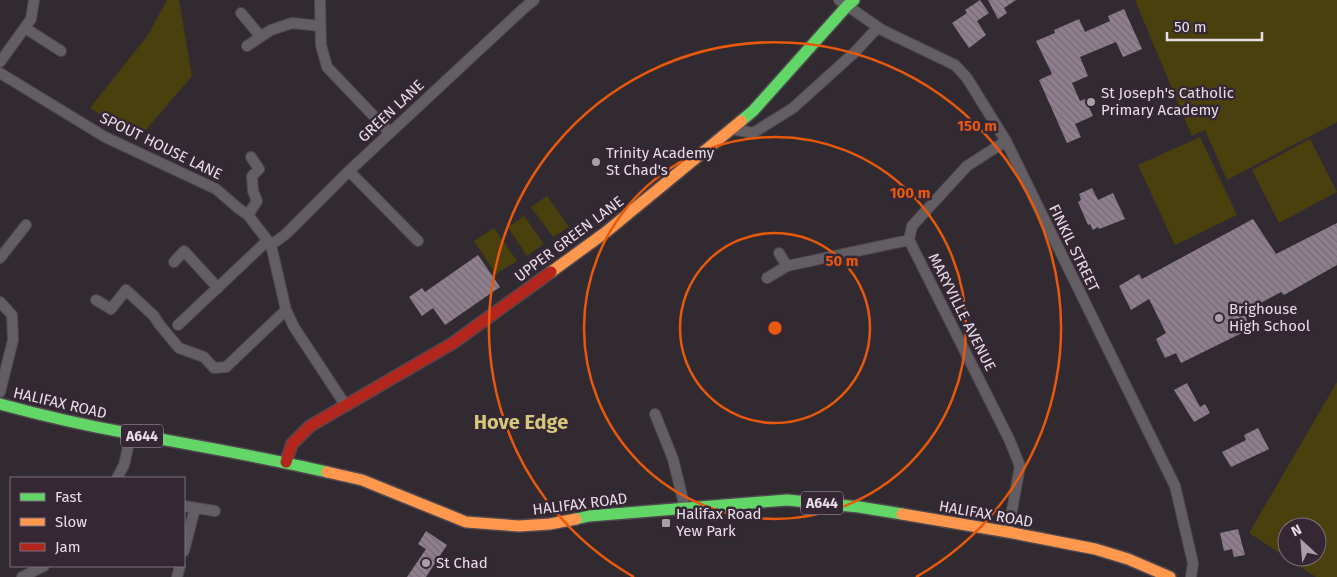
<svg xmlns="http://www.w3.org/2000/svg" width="1337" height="577" font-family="'Fira Sans',sans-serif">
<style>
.green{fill:#49400d;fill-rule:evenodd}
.building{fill:url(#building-back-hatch)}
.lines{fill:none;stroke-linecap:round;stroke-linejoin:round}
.street-casing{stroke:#4f484e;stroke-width:12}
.fast-casing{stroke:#4f484e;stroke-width:14}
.slow-casing{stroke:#4f484e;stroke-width:14}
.jam-casing{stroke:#4f484e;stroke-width:14}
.street{stroke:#635e63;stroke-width:10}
.fast{stroke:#63d668;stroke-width:11}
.slow{stroke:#ff974d;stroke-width:11}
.jam{stroke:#b3261e;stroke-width:11}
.ring{fill:none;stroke:#e8590c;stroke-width:2.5}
.poi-dot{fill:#a89fa7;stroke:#352734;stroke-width:2}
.labels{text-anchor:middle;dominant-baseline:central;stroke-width:5;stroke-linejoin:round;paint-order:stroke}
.shield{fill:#352734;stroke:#b2a7b1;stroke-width:1}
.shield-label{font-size:14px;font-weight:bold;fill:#e8dee7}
.poi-label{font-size:15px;fill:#e8dee7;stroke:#352734;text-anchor:start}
.street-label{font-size:15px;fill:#e8dee7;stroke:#352734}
.district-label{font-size:20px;font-weight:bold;fill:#d6c87a;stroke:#352734}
.centre{fill:#e8590c;stroke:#352734;stroke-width:2.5}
.ring-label{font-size:15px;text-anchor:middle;font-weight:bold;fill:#e8590c;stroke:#352734;stroke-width:5;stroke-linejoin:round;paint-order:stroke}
</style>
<defs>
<pattern id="building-back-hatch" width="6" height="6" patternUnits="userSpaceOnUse" patternTransform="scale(1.25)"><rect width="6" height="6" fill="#8f7f8e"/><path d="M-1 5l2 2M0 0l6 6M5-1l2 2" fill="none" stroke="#756a74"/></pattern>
</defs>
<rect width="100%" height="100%" fill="#322a31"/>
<path class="green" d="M167,0H179L192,76L139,138L90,108L148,35Z
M1135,0H1337V122L1227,180L1205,130L1192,136Z
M1200,137L1237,215L1175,245L1138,165Z
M1310,139L1337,192L1279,223L1252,170Z
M547,196L569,227L553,237L531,207Z
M524,216L544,244L527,256L508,227Z
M494,228L517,261L496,274L474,241Z
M1337,382V577H1316L1249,533ZM1287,527H1317V557H1287Z"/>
<path class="building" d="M980,0L989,13L977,21L986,35L969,48L952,23L967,13L965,10Z
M988,0H1016L1004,8L1007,13L998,19Z
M1124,9L1142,49L1123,57L1116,42L1080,57L1088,76L1072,83L1080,101L1085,99L1093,116L1075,124L1081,137L1067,143L1039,80L1052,74L1036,41L1055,33L1054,30L1079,19L1085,32L1110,21L1108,16Z
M1092,188L1098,200L1113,193L1125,219L1099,229L1098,227L1093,230L1090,224L1088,225L1078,202L1081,200L1079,194Z
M1253,219L1276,254L1337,223V265L1284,295L1281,292L1244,312L1250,329L1181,363L1176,353L1165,358L1156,339L1166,333L1149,299L1131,310L1119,286L1139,274L1142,279Z
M478,255L500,287L445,325L433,308L422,316L409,297L422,288L425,292Z
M1187,383L1200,407L1205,404L1210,413L1194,422L1174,390Z
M1258,428L1269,449L1231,467L1222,452L1246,440L1244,435Z
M1238,529L1245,555L1234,557L1232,549L1224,551L1220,533Z
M426,531L447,545L426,577H407L426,549L418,544Z"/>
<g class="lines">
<defs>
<path id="street" d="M320,0L321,45L327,67L390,133
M839,0L882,30L955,65L967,78L1006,141L1175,486L1193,563L1191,577
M241,13L261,37
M25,28L61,51
M247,46L271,30L292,23L320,26
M0,62L31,19L34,0
M0,73L105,137L216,189L238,208L248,215L271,245L286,310L294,327L346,406
M731,129L753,133L793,108L855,52L878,27
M1006,141L967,166L912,226L909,240L1009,439L1020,466L1008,532
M349,171L418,241
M248,215L257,201L253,191L252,176L259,169L251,157
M271,245L286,234L349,171L523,9L534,0
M779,253L787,266
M0,258L26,225
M174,262L184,251L218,288
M767,278L787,266L909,240
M96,300L111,309L126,290L154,316L159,324L179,348L204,357L214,368L226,367L286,310
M0,302L12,315L13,340L0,392
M178,325L267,241
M655,414L673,459L685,508
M117,478L124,465L131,434
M184,506L215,511
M184,551L195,508
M22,577L44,566
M177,577L180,566"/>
<path id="fast" d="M741,121L753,111L847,6L854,0
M0,404C44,416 88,426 133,434C198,446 263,457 327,472
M576,519L589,516L787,500L859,507L902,514"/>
<path id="slow" d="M551,272L606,232L741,121
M327,472L362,480L466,522L519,526L550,524L576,519
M902,514L1008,532L1095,549L1128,559L1170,577"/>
<path id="jam" d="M286,462L292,444L310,426L453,343L551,272"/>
</defs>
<use href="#street" class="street-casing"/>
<use href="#fast" class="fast-casing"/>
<use href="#slow" class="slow-casing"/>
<use href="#jam" class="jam-casing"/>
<use href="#street" class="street"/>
<use href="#fast" class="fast"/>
<use href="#slow" class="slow"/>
<use href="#jam" class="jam"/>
</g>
<g class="ring">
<circle cx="775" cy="328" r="95"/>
<circle cx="775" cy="328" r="191"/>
<path d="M634 577A286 286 0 1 1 916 577"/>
</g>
<g class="poi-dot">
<circle cx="1091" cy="102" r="5"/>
<circle cx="596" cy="162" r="5"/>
<circle cx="1219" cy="318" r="5"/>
<rect x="661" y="518" width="10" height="10" rx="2.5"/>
<circle cx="426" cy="563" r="5"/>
</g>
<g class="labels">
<g class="shield">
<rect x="121" y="424.5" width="42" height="23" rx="4"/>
<rect x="801" y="491.5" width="42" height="23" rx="4"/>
</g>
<g class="shield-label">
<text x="142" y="436">A644</text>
<text x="822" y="503">A644</text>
</g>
<g class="poi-label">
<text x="1101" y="93">St Joseph's Catholic<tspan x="1101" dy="17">Primary Academy</tspan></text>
<text x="606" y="153">Trinity Academy<tspan x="606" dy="17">St Chad's</tspan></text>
<text x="1229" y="309">Brighouse<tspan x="1229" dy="17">High School</tspan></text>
<text x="676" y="514">Halifax Road<tspan x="676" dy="17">Yew Park</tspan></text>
<text x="436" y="563">St Chad</text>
</g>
<g class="street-label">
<text transform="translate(391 111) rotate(-43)">GREEN LANE</text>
<text transform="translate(161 146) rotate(26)">SPOUT HOUSE LANE</text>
<text transform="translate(569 239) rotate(-37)">UPPER GREEN LANE</text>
<text transform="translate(1074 248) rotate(64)">FINKIL STREET</text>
<text transform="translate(962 312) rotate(63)">MARYVILLE AVENUE</text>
<text transform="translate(60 403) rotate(13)">HALIFAX ROAD</text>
<text transform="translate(580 504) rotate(-7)">HALIFAX ROAD</text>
<text transform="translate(986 514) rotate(10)">HALIFAX ROAD</text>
</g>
<g class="district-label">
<text x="521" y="422">Hove Edge</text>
</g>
</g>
<circle cx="775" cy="328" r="8" class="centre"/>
<g class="ring-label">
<text x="977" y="131">150 m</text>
<text x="910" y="198">100 m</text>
<text x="842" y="266">50 m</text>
</g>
<rect x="10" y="477" width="175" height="90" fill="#352734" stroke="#7d707c"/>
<rect x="20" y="493" width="25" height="8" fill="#63d668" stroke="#7d707c"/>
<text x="55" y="502" font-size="15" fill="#e8dee7">Fast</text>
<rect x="20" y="518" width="25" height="8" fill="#ff974d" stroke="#7d707c"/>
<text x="55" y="527" font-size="15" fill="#e8dee7">Slow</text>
<rect x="20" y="543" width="25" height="8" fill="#b3261e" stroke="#7d707c"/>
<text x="55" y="552" font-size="15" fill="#e8dee7">Jam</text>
<g transform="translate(1302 542) rotate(334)"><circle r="24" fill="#352734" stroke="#7d707c"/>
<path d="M0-4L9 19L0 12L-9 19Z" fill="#a89fa7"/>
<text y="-8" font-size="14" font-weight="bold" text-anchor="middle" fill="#e8dee7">N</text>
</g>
<path d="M1167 32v8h95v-8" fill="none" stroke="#e8dee7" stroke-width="2.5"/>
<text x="1174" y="32" font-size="15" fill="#e8dee7" stroke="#352734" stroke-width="4" paint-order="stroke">50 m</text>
</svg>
